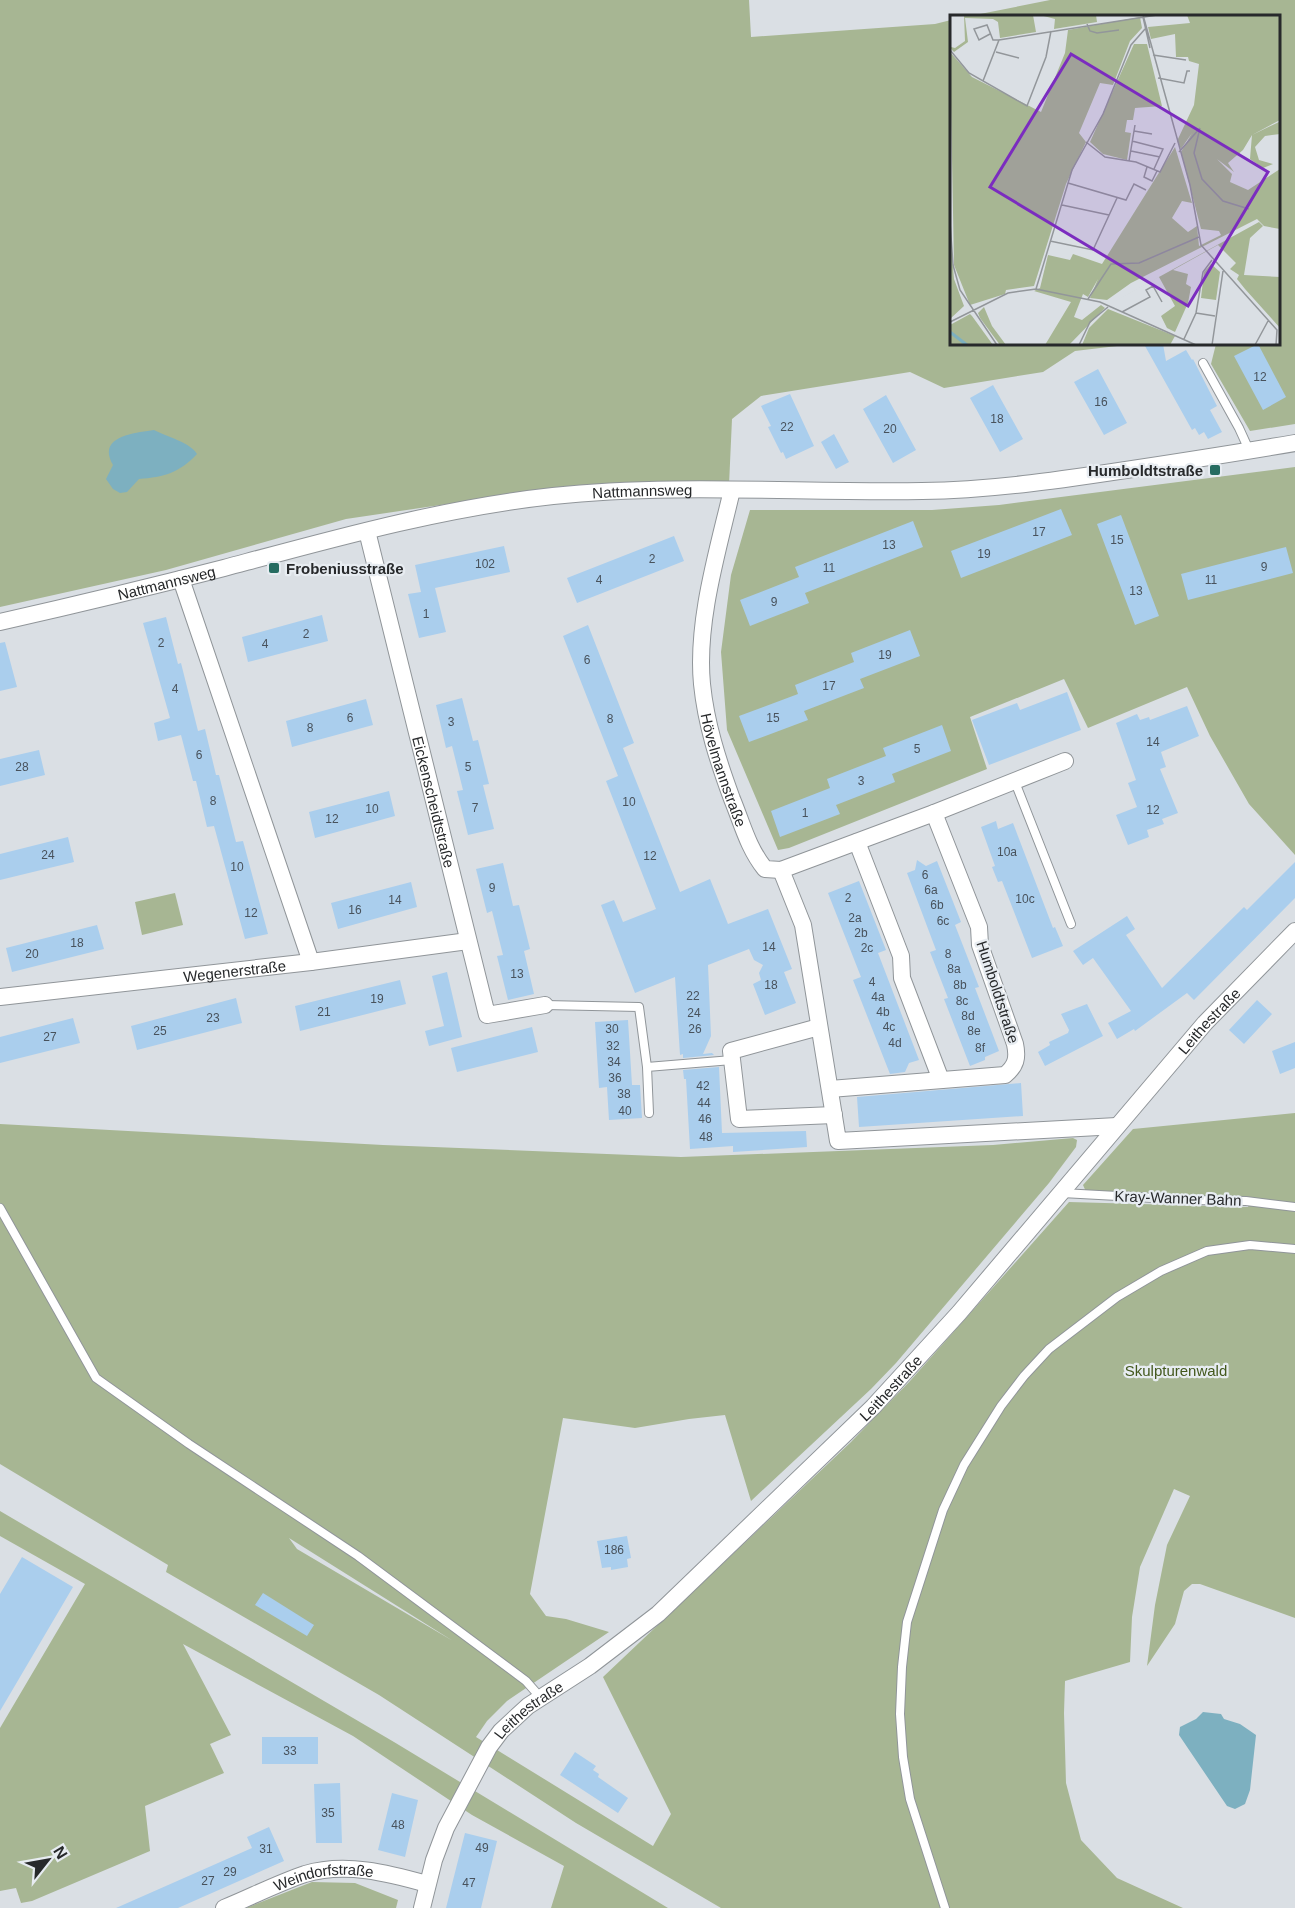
<svg xmlns="http://www.w3.org/2000/svg" width="1295" height="1908" font-family="Helvetica,sans-serif">
<style>
.green{fill:#a7b693;fill-rule:evenodd}
.water{fill:#7db0c0}
.building{fill:#aaceed}
.lines{fill:none;stroke-linecap:round;stroke-linejoin:round}
.service-casing{stroke:#909599;stroke-width:10}
.minor-casing{stroke:#909599;stroke-width:18}
.service{stroke:#fff;stroke-width:8}
.minor{stroke:#fff;stroke-width:16}
.poi-dot{fill:#266c61;stroke:#e7ecf1;stroke-width:2}
.labels{text-anchor:middle;dominant-baseline:central;stroke-width:4.5;stroke-linejoin:round;paint-order:stroke}
.number-label{font-size:12px;fill:#48525c}
.poi-label{font-size:15px;font-weight:bold;fill:#27292b;stroke:#e7ecf1;text-anchor:end}
.street-label{font-size:15px;fill:#27292b;stroke:#e7ecf1}
.park-label{font-size:15px;fill:#43581d;stroke:#e7ecf1}
.inset-river{fill:none;stroke:#7db0c0;stroke-width:3}
.inset-road{fill:none;stroke:#92969a;stroke-width:1.5}
.view{fill:#7b2cbf;fill-opacity:0.15;stroke:#7b2cbf;stroke-width:3}
.inset-edge{fill:none;stroke:#27292b;stroke-width:3}
</style>
<rect width="100%" height="100%" fill="#dadfe4"/>
<path class="green" d="M0,0H749L751,37L935,24L951,20L952,344H1134L1075,351L1043,372L944,388L910,372L761,396L732,419L729,485L528,492L346,519L166,570L0,607Z
M1050,0H1295V424L1250,431L1211,364L1216,344H1278V16H970Z
M1295,467V855L1249,804L1210,736L1187,687L1088,728L1064,679L970,717L987,769L789,848L778,850L727,730L721,652L731,575L750,510H932L999,505Z
M175,893L183,925L142,935L135,902Z
M1295,1113V1618L1200,1584H1192L1184,1591L1175,1624L1147,1666L1155,1605L1167,1545L1190,1496L1174,1489L1140,1567L1132,1617L1130,1662L1065,1681L1064,1713L1066,1783L1081,1840L1117,1878L1183,1908H721L576,1823L379,1695L166,1572L168,1565L0,1464V1124L383,1145L681,1157L993,1145L1073,1138L1077,1140L1076,1147L1049,1183L896,1363L871,1389L751,1501L725,1415L689,1419L635,1428L563,1418L530,1594L546,1616L566,1619L609,1632L507,1701L487,1721L476,1737L653,1846L671,1814L603,1677L851,1442L910,1381L1069,1202L1248,1207L1251,1199L1087,1194L1083,1185L1133,1129ZM289,1538L453,1641L297,1549Z
M0,1511L394,1742L668,1908H551L564,1866L472,1815L353,1736L183,1644L231,1735L210,1744L224,1773L145,1806L150,1851L32,1901L21,1903L16,1888L0,1891V1728L85,1584L0,1536Z
M312,1882L355,1883L398,1900L396,1908H246Z"/>
<path class="water" d="M154,430C167,437 190,442 197,454C179,473 164,477 139,479L127,492L120,493L113,489L106,479L113,465C96,436 135,433 154,430Z
M1203,1712L1221,1714L1224,1719L1240,1724L1256,1735L1250,1790L1245,1804L1235,1809L1227,1806L1179,1735L1180,1727L1196,1719Z"/>
<path class="building" d="M1163,344L1166,361L1186,350L1192,360L1193,359L1217,406L1210,410L1222,432L1208,439L1204,432L1199,435L1195,428L1192,430L1145,346Z
M1258,344L1286,397L1263,410L1234,356Z
M1098,369L1127,423L1104,435L1074,382Z
M993,385L1023,439L1000,452L970,398Z
M790,394L814,446L786,459L783,452L781,453L768,427L771,426L761,406Z
M886,395L916,450L893,463L863,409Z
M834,434L849,462L836,469L821,442Z
M1061,509L1072,535L961,578L951,551Z
M1121,515L1159,616L1135,625L1097,524Z
M913,521L923,547L805,593L809,603L750,626L740,600L799,577L795,567Z
M674,536L684,561L577,603L567,578Z
M504,546L510,572L435,588L446,632L419,638L408,594L421,592L415,565Z
M1286,547L1293,573L1188,600L1181,574Z
M322,615L328,641L248,662L242,637Z
M166,617L178,664L181,663L198,731L205,729L216,775H219L236,842L243,841L268,934L245,939L214,826L207,827L196,781H193L181,735L158,741L154,723L170,718L143,623Z
M588,625L634,743L623,748L680,892L710,879L728,924L768,909L792,969L784,972L796,1003L765,1015L753,984L761,980L759,973L763,965L754,960L749,949L708,965L711,1036L703,1054L712,1053L714,1055L683,1058V1054L680,1055L675,977L635,993L601,905L614,900L623,922L656,909L606,781L618,776L563,636Z
M910,630L920,656L860,679L864,688L804,711L808,720L749,742L739,716L798,694L795,685L854,662L851,653Z
M5,642L17,687L0,691V643Z
M1067,692L1081,730L989,765L972,720L1017,703L1020,710Z
M462,698L473,741L478,740L489,784L483,785L494,829L468,835L457,791L463,790L452,746L446,748L436,705Z
M366,699L373,725L292,747L286,721Z
M1187,706L1199,736L1161,752L1166,767L1160,769L1178,813L1162,819L1164,824L1147,830L1149,837L1128,845L1116,815L1137,807L1128,783L1136,780L1116,723L1137,714L1140,720L1149,717L1150,720Z
M942,725L951,751L892,774L895,782L836,805L840,814L780,837L771,811L830,788L827,779L886,756L883,748Z
M39,750L45,775L0,786V759Z
M389,791L395,816L315,838L309,812Z
M996,821L998,829L1013,823L1053,928L1055,927L1063,946L1032,958L1002,881L998,882L992,867L995,866L981,827Z
M68,837L74,862L0,880V854Z
M917,860L926,866L937,861L961,922L955,925L979,987L975,988L999,1051L985,1057V1060L970,1066L944,999L948,998L930,952L936,950L907,873L915,870Z
M1295,862V898L1194,1000L1187,993L1135,1031L1134,1029L1117,1039L1108,1023L1131,1011L1093,958L1083,965L1073,951L1127,916L1135,929L1126,935L1162,988L1244,907L1247,910Z
M503,863L513,906L519,905L530,949L524,951L534,994L508,1000L497,956L503,955L492,911L487,913L476,869Z
M859,881L886,950L878,953L919,1060L909,1063L905,1072L890,1074L853,980L861,977L828,893Z
M411,882L417,907L338,929L331,903Z
M97,925L104,949L12,972L6,948Z
M447,972L462,1037L429,1046L425,1031L444,1026L432,976Z
M400,980L406,1004L300,1031L295,1006Z
M236,998L242,1023L137,1050L131,1026Z
M1257,1000L1272,1014L1244,1044L1229,1030Z
M1087,1004L1103,1036L1045,1066L1038,1052L1050,1045L1049,1042L1068,1033L1069,1030L1061,1014Z
M73,1018L80,1043L0,1063V1037Z
M628,1020L632,1085H640L642,1118L609,1120L607,1087L599,1088L595,1022Z
M532,1027L538,1052L457,1072L451,1048Z
M1295,1042V1068L1280,1074L1272,1051Z
M719,1067L722,1133L806,1131L807,1147L733,1152V1146L690,1149L686,1079H684L683,1070Z
M1021,1083L1023,1116L859,1127L857,1097Z
M627,1536L631,1558L627,1559L628,1567L611,1570V1567L602,1568L597,1541Z
M22,1557L73,1587L0,1711V1594Z
M263,1593L314,1625L307,1636L255,1605Z
M262,1737H318V1764H262Z
M575,1752L596,1766L593,1770L599,1774L598,1777L628,1798L618,1813L560,1775Z
M340,1783L342,1843H316L314,1784Z
M392,1793L418,1800L405,1857L378,1850Z
M269,1827L284,1861L178,1908H116L252,1848L247,1837Z
M465,1833L497,1841L481,1908H446Z"/>
<g class="lines">
<defs>
<path id="service" d="M1203,363L1239,428L1249,450
M1015,782L1071,924
M545,1005L639,1007L647,1067L649,1113
M647,1067L732,1060
M1062,1193L1191,1200L1246,1201L1295,1207
M0,1208L96,1378L189,1444L358,1556L526,1681L541,1698
M945,1908L910,1799L903,1757L900,1714L902,1667L907,1622L943,1510L964,1465L1001,1406L1024,1376L1049,1349L1117,1297L1161,1271L1207,1251L1250,1245L1295,1249"/>
<g id="minor">
<path id="s1" d="M732,490C718,550 696,622 702,684C706,724 718,761 732,799C742,823 748,848 765,869L781,870L934,813L1065,761"/>
<path id="s2" d="M367,531L487,1015L545,1005"/>
<path d="M181,579L311,962"/>
<path id="s3" d="M0,622C75,605 150,587 224,568C332,539 442,508 553,496C675,483 799,493 922,491C995,490 1067,479 1139,468C1191,460 1243,452 1295,443"/>
<path d="M857,842L901,956L902,978L941,1080"/>
<path d="M781,870L803,925L838,1141L1117,1126"/>
<path id="s4" d="M0,997L311,962L468,941"/>
<path d="M819,1027L731,1051L739,1119L834,1115"/>
<path d="M830,1089L1005,1075C1016,1066 1018,1058 1015,1044L980,945L979,927L934,813"/>
<path id="s5" d="M224,1908C251,1897 278,1883 305,1874C345,1862 388,1873 427,1884"/>
<path id="s6" d="M422,1908L434,1860L446,1828L489,1747L501,1731L528,1706L590,1666L658,1614L873,1407L959,1313L1205,1023L1295,931"/>
</g>
</defs>
<use href="#service" class="service-casing"/>
<use href="#minor" class="minor-casing"/>
<use href="#service" class="service"/>
<use href="#minor" class="minor"/>
</g>
<g class="poi-dot">
<rect x="1209" y="464" width="12" height="12" rx="3"/>
<rect x="268" y="562" width="12" height="12" rx="3"/>
</g>
<g class="labels">
<g class="number-label">
<text x="1260" y="377">12</text>
<text x="1101" y="402">16</text>
<text x="997" y="419">18</text>
<text x="787" y="427">22</text>
<text x="890" y="429">20</text>
<text x="1039" y="532">17</text>
<text x="1117" y="540">15</text>
<text x="889" y="545">13</text>
<text x="984" y="554">19</text>
<text x="652" y="559">2</text>
<text x="485" y="564">102</text>
<text x="1264" y="567">9</text>
<text x="829" y="568">11</text>
<text x="599" y="580">4</text>
<text x="1211" y="580">11</text>
<text x="1136" y="591">13</text>
<text x="774" y="602">9</text>
<text x="426" y="614">1</text>
<text x="306" y="634">2</text>
<text x="161" y="643">2</text>
<text x="265" y="644">4</text>
<text x="885" y="655">19</text>
<text x="587" y="660">6</text>
<text x="829" y="686">17</text>
<text x="175" y="689">4</text>
<text x="350" y="718">6</text>
<text x="773" y="718">15</text>
<text x="610" y="719">8</text>
<text x="451" y="722">3</text>
<text x="310" y="728">8</text>
<text x="1153" y="742">14</text>
<text x="917" y="749">5</text>
<text x="199" y="755">6</text>
<text x="22" y="767">28</text>
<text x="468" y="767">5</text>
<text x="861" y="781">3</text>
<text x="213" y="801">8</text>
<text x="629" y="802">10</text>
<text x="475" y="808">7</text>
<text x="372" y="809">10</text>
<text x="1153" y="810">12</text>
<text x="805" y="813">1</text>
<text x="332" y="819">12</text>
<text x="1007" y="852">10a</text>
<text x="48" y="855">24</text>
<text x="650" y="856">12</text>
<text x="237" y="867">10</text>
<text x="925" y="875">6</text>
<text x="492" y="888">9</text>
<text x="931" y="890">6a</text>
<text x="848" y="898">2</text>
<text x="1025" y="899">10c</text>
<text x="395" y="900">14</text>
<text x="937" y="905">6b</text>
<text x="355" y="910">16</text>
<text x="251" y="913">12</text>
<text x="855" y="918">2a</text>
<text x="943" y="921">6c</text>
<text x="861" y="933">2b</text>
<text x="77" y="943">18</text>
<text x="769" y="947">14</text>
<text x="867" y="948">2c</text>
<text x="32" y="954">20</text>
<text x="948" y="954">8</text>
<text x="954" y="969">8a</text>
<text x="517" y="974">13</text>
<text x="872" y="982">4</text>
<text x="771" y="985">18</text>
<text x="960" y="985">8b</text>
<text x="693" y="996">22</text>
<text x="878" y="997">4a</text>
<text x="377" y="999">19</text>
<text x="962" y="1001">8c</text>
<text x="324" y="1012">21</text>
<text x="883" y="1012">4b</text>
<text x="694" y="1013">24</text>
<text x="968" y="1016">8d</text>
<text x="213" y="1018">23</text>
<text x="889" y="1027">4c</text>
<text x="612" y="1029">30</text>
<text x="695" y="1029">26</text>
<text x="160" y="1031">25</text>
<text x="974" y="1031">8e</text>
<text x="50" y="1037">27</text>
<text x="895" y="1043">4d</text>
<text x="613" y="1046">32</text>
<text x="980" y="1048">8f</text>
<text x="614" y="1062">34</text>
<text x="615" y="1078">36</text>
<text x="703" y="1086">42</text>
<text x="624" y="1094">38</text>
<text x="704" y="1103">44</text>
<text x="625" y="1111">40</text>
<text x="705" y="1119">46</text>
<text x="706" y="1137">48</text>
<text x="614" y="1550">186</text>
<text x="290" y="1751">33</text>
<text x="328" y="1813">35</text>
<text x="398" y="1825">48</text>
<text x="482" y="1848">49</text>
<text x="266" y="1849">31</text>
<text x="230" y="1872">29</text>
<text x="208" y="1881">27</text>
<text x="469" y="1883">47</text>
</g>
<g class="poi-label">
<text x="1203" y="470">Humboldtstraße</text>
<text x="286" y="568" text-anchor="start">Frobeniusstraße</text>
</g>
<g class="street-label">
<text stroke="none"><textPath href="#s3" startOffset="657">Nattmannsweg</textPath></text>
<text stroke="none"><textPath href="#s3" startOffset="171">Nattmannsweg</textPath></text>
<text stroke="none"><textPath href="#s1" startOffset="286">Hövelmannstraße</textPath></text>
<text stroke="none"><textPath href="#s2" startOffset="279">Eickenscheidtstraße</textPath></text>
<text stroke="none"><textPath href="#s4" startOffset="236">Wegenerstraße</textPath></text>
<text transform="translate(998 992) rotate(72)">Humboldtstraße</text>
<text stroke="none"><textPath href="#s6" startOffset="1202">Leithestraße</textPath></text>
<text transform="translate(1178 1198) rotate(2)">Kray-Wanner Bahn</text>
<text stroke="none"><textPath href="#s6" startOffset="716">Leithestraße</textPath></text>
<text stroke="none"><textPath href="#s6" startOffset="230">Leithestraße</textPath></text>
<text stroke="none"><textPath href="#s5" startOffset="106">Weindorfstraße</textPath></text>
</g>
<g class="park-label">
<text x="1176" y="1370">Skulpturenwald</text>
</g>
</g>
<g transform="translate(950 15)">
<rect width="330" height="330" fill="#dadfe4"/>
<path d="M14,0H83L86,17L50,23L48,7L43,4L15,3L18,27L4,37L0,33V25L1,32L5,33L15,26ZM90,0H146L147,7L104,14L105,4ZM237,0H330V105L302,120L329,107L330,119L315,121L305,132L309,145L323,149L313,153L300,144L302,120L293,135L278,148L284,157L267,144L282,159L280,167L298,175L330,154V214L314,211L307,204L181,268L157,285L140,283L148,264L138,282L133,279L124,302L132,305L151,290L155,293L119,330H95L121,287L84,276L90,273L98,240L120,245L123,239L152,249L225,132L242,188L232,186L222,203L238,217L247,211L249,231L271,220L269,216L251,214L231,137L242,118L231,134L227,126L244,90L249,49L239,46L238,42H226L225,19L201,24L198,12L240,8ZM190,2L192,13L180,26L163,70L150,68L129,118L136,127L116,169L84,271L56,275L55,279L20,290L4,250L0,37L22,62L91,97L115,38L118,15ZM184,29H197L212,91L185,93L183,105H177L175,117L181,118L177,145L153,139L140,127ZM309,207L313,211L300,223L294,260L330,262V313L295,274L287,264L289,260L280,254L286,248L268,230L223,255L238,259L236,269L241,272L238,288L225,317L217,313L211,301L225,291L209,262L158,290ZM0,218L4,264L14,291L0,304ZM261,249L270,257L266,285L251,283L254,257ZM34,292L42,311L56,330H50L30,303L28,298ZM158,294L225,321L220,330H132L139,313ZM20,299L22,301L43,330H0V310Z" fill="#a7b693"/>
<path class="inset-river" d="M0,317L17,330"/>
<path class="inset-road" d="M193,0L240,170L251,230L327,315L326,330M193,2L200,33M137,9L140,16L147,18L169,15M40,19L29,25L24,14L37,10L43,25H49M0,35L19,58L77,91L96,42L101,16M46,37L69,43M203,40L236,45M208,63L234,68L237,56H240M33,66L49,25L207,0M184,116L202,119M182,126L213,134L204,154M136,127L155,142L186,147L210,157L225,128M181,136L210,142M229,137L250,113L244,138L252,164L273,186L299,194M179,146L185,110M197,152L194,162L202,166L207,156M118,168L176,185L184,169L196,175M112,190L159,200M0,207L3,250L10,275L47,330M100,226L143,235L167,183M86,274L122,155L153,99L181,30L195,14M138,284L161,249L189,248L249,222M172,297L200,282L196,275L203,271L212,287M246,298L265,301M0,307L58,278L86,274L150,287L246,330M234,324L246,298L253,257L262,245M129,330L140,307L158,292M262,330L273,256M305,330L318,306"/>
<path class="view" d="M121,39L318,157L238,291L40,172Z"/>
<rect width="330" height="330" class="inset-edge"/>
</g>
<g transform="translate(48 1860) rotate(59)" stroke="#e7ecf1" stroke-width="4.5" paint-order="stroke">
<path d="M0-4.5L10 22L0 15L-10 22Z" fill="#27292b"/>
<text y="-9" font-size="16" font-weight="bold" text-anchor="middle" fill="#27292b">N</text>
</g>
</svg>
